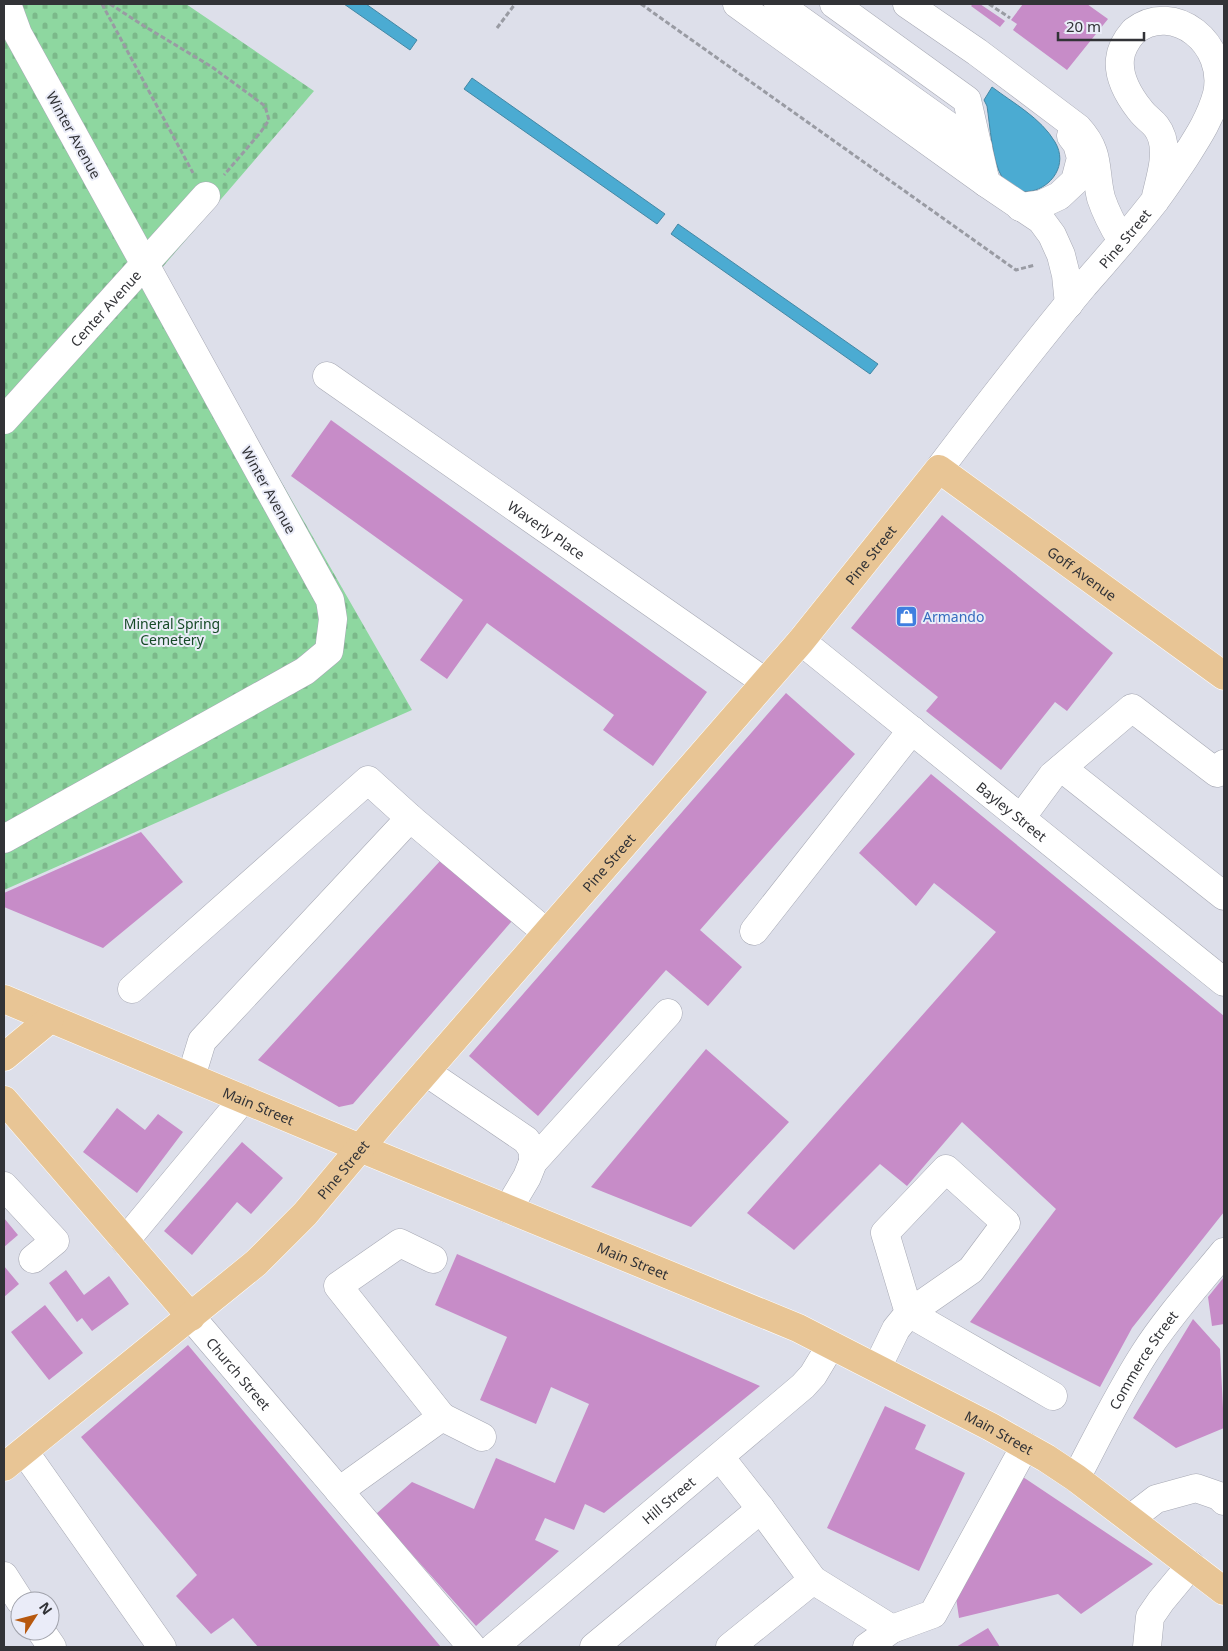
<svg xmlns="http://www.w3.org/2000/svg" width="1228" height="1651" font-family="'Noto Sans',sans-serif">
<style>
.cemetery{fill:url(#cemetery-stones)}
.water{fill:#4babd2;stroke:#4487a4}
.building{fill:#c78cc8}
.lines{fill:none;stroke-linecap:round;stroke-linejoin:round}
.minor-casing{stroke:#a7a9b4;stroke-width:29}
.major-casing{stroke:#fff;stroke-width:29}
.path{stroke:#999ba3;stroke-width:3;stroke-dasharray:5 2.5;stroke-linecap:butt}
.minor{stroke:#fff;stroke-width:28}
.major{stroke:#e8c595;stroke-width:28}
.labels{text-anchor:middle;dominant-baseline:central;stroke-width:4;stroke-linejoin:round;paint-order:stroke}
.street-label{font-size:14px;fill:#323337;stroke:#eaecf8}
.shop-label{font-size:14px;fill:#366cbe;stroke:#eaecf8;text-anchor:start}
.park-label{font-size:14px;fill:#164a27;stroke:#eaecf8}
</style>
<defs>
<pattern id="cemetery-stones" width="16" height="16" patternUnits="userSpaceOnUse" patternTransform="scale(1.25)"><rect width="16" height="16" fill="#8ed7a0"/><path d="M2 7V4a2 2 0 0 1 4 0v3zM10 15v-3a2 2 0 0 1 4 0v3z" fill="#7bb98a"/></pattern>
</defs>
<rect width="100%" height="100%" fill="#dddfea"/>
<path class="cemetery" d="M4,4H186L314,91L160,270L412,710L4,890Z"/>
<path class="water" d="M344,4H366L417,40L410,50Z
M472,78L665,214L657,224L464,89Z
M992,87C1013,103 1041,118 1055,142C1076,177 1023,212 1002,177C992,161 990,125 987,106L984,100Z
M678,224L878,364L870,374L671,234Z"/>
<path class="building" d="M973,4H980L1005,21L1000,27L971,6Z
M1023,4H1087L1108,19L1067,70L1013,30L1017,24L1011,20Z
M331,420L707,692L653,766L603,730L614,715L487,623L447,679L420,660L463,600L291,476Z
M942,515L1113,653L1067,711L1055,702L1001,770L926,711L938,697L851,628Z
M786,693L855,754L700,930L742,967L708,1006L666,970L538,1116L469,1056Z
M931,774L1224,1016V1212L1132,1328L1100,1387L970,1322L1056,1209L962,1122L907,1186L880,1164L794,1250L747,1213L996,932L934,883L916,906L859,853Z
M141,832L183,882L103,948L4,907V893Z
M440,861L512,921L353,1104L339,1107L258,1060Z
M706,1049L789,1122L691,1227L591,1187Z
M117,1108L145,1130L158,1114L183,1132L137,1193L83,1152Z
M242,1142L283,1178L251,1214L237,1202L192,1255L164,1231Z
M4,1218L18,1235L4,1247Z
M457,1254L760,1386L604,1513L585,1504L574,1530L545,1518L535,1540L559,1551L476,1626L376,1514L412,1482L474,1509L496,1458L555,1483L589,1404L551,1387L536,1424L480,1400L507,1337L435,1305Z
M4,1266L19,1284L4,1297Z
M66,1270L84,1295L109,1276L129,1304L92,1331L82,1318L77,1322L49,1283Z
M1224,1277V1324L1212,1326L1208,1297Z
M45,1305L83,1353L49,1380L11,1332Z
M1193,1319L1220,1349L1224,1428L1176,1448L1133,1418Z
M188,1345L441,1647H258L233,1618L211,1634L176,1596L197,1575L81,1437Z
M885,1406L926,1425L915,1449L965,1473L919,1571L827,1528Z
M1023,1477L1153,1564L1081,1614L1058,1594L959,1618L954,1584Z
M988,1628L1000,1647H956Z"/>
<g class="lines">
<defs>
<g id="minor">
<path d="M737,4L986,183L1041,220L1052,235L1061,255L1066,275L1069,304"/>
<path d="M778,4L978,147"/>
<path d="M834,4L967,100L986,183"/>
<path d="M907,4L977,52L1078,128C1101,153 1094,170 1101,198C1106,213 1114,228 1122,241"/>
<path d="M1020,207L1042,204L1059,196L1075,181L1081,158L1077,144L1071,136"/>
<path id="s1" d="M327,376L765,682"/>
<path id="s2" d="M4,420L206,196"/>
<path id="s3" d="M939,469C986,407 1034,345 1084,285C1108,258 1132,230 1154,202C1164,189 1173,175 1182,162C1196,140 1210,120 1217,94C1228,44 1174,0 1134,31C1127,39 1121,48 1120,59C1118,77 1129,96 1140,110C1148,121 1157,122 1162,138C1168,158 1159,181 1155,201"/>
<path id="s4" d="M801,641L1224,982"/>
<path d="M1062,768L1224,896"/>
<path d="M410,818L547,933"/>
<path d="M1021,818L1052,776L1132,708L1217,773L1224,764"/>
<path d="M4,839L305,671L329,651L333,619L330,600L18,34L7,4"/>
<path d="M754,931L912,730"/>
<path d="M132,989L368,780L410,818L202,1041L191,1077"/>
<path d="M426,1072L526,1140L533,1150V1162"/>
<path d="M4,1186L55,1241L33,1259"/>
<path d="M508,1209L527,1177L533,1162L668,1013"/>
<path d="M125,1241L243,1099"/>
<path id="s5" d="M191,1317L472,1647"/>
<path d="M877,1368L896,1329L909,1313L971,1270L1006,1223L946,1169L885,1233L909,1313L1053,1396"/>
<path d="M442,1417L482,1437"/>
<path d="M24,1451L162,1647"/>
<path d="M720,1457L761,1509L813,1580L892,1629L867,1647"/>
<path id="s6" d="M1076,1478C1098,1436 1119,1393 1144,1354C1167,1318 1197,1285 1224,1252"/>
<path d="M339,1491L442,1417L338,1286L400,1243L433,1259"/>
<path d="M1130,1519L1156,1499L1196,1488L1219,1496L1224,1501"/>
<path d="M4,1576L20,1601"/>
<path d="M892,1629L933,1614L1025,1446"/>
<path d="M41,1631L52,1647"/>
<path id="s7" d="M494,1647L803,1386L813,1375L831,1345"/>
<path d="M594,1647L761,1509"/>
<path d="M730,1647L813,1580"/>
<path d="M1147,1647L1150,1617L1161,1601L1191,1565"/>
</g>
<g id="major">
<path id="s8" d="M4,999L360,1148L798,1328L991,1427L1046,1458L1076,1478L1224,1591"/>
<path d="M4,1057L50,1019"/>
<path d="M4,1100L191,1317"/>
<path id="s9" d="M4,1467L256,1263L305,1214L383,1121L801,641L939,469L1224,676"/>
</g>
</defs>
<use href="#minor" class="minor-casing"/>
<use href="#major" class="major-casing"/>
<path class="path" d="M102,4L193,173
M110,4L144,26L212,67L249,94L265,106L269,120L260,133L224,175
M641,4L1016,270L1035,265
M989,4L1010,18
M497,28L515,4"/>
<use href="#minor" class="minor"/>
<use href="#major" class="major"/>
</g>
<defs>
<symbol id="shop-square" viewBox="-11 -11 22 22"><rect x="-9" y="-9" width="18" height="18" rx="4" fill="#3f7fe0" stroke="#eaecf8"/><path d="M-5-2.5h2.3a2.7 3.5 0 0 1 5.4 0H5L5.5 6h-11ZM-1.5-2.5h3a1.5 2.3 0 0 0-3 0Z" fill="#fff"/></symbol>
</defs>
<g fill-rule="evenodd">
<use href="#shop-square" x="894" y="604" width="25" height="25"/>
</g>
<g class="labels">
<g class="street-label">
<text transform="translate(74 135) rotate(61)">Winter Avenue</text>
<text stroke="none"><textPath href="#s3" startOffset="296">Pine Street</textPath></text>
<text stroke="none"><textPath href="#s2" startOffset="151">Center Avenue</textPath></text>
<text transform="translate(269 490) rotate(61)">Winter Avenue</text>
<text stroke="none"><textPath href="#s1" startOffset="268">Waverly Place</textPath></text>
<text stroke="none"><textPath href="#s9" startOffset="1262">Pine Street</textPath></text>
<text stroke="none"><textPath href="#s9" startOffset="1549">Goff Avenue</textPath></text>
<text stroke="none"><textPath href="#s4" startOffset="271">Bayley Street</textPath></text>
<text stroke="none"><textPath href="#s9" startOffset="858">Pine Street</textPath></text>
<text stroke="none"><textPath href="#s8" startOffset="276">Main Street</textPath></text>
<text stroke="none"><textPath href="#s9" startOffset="452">Pine Street</textPath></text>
<text stroke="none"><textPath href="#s8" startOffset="681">Main Street</textPath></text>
<text stroke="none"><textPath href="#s6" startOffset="136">Commerce Street</textPath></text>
<text stroke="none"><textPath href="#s5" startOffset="74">Church Street</textPath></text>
<text stroke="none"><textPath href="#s8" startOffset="1086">Main Street</textPath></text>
<text stroke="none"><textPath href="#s7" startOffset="228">Hill Street</textPath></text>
</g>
<g class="shop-label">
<text x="923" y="616">Armando</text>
</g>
<g class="park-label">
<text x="172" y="623">Mineral Spring<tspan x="172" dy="16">Cemetery</tspan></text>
</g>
</g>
<rect width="1228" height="1651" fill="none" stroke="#323337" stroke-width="10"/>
<g transform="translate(35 1616) rotate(54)"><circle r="24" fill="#eaecf8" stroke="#a0a2ab"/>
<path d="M0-4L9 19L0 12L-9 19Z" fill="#b7580e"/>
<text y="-8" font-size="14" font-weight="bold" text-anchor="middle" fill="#323337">N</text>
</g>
<path d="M1058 32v8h86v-8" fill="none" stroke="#323337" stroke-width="2.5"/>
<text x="1066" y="32" font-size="15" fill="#323337" stroke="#eaecf8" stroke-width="4" paint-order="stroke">20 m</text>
</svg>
